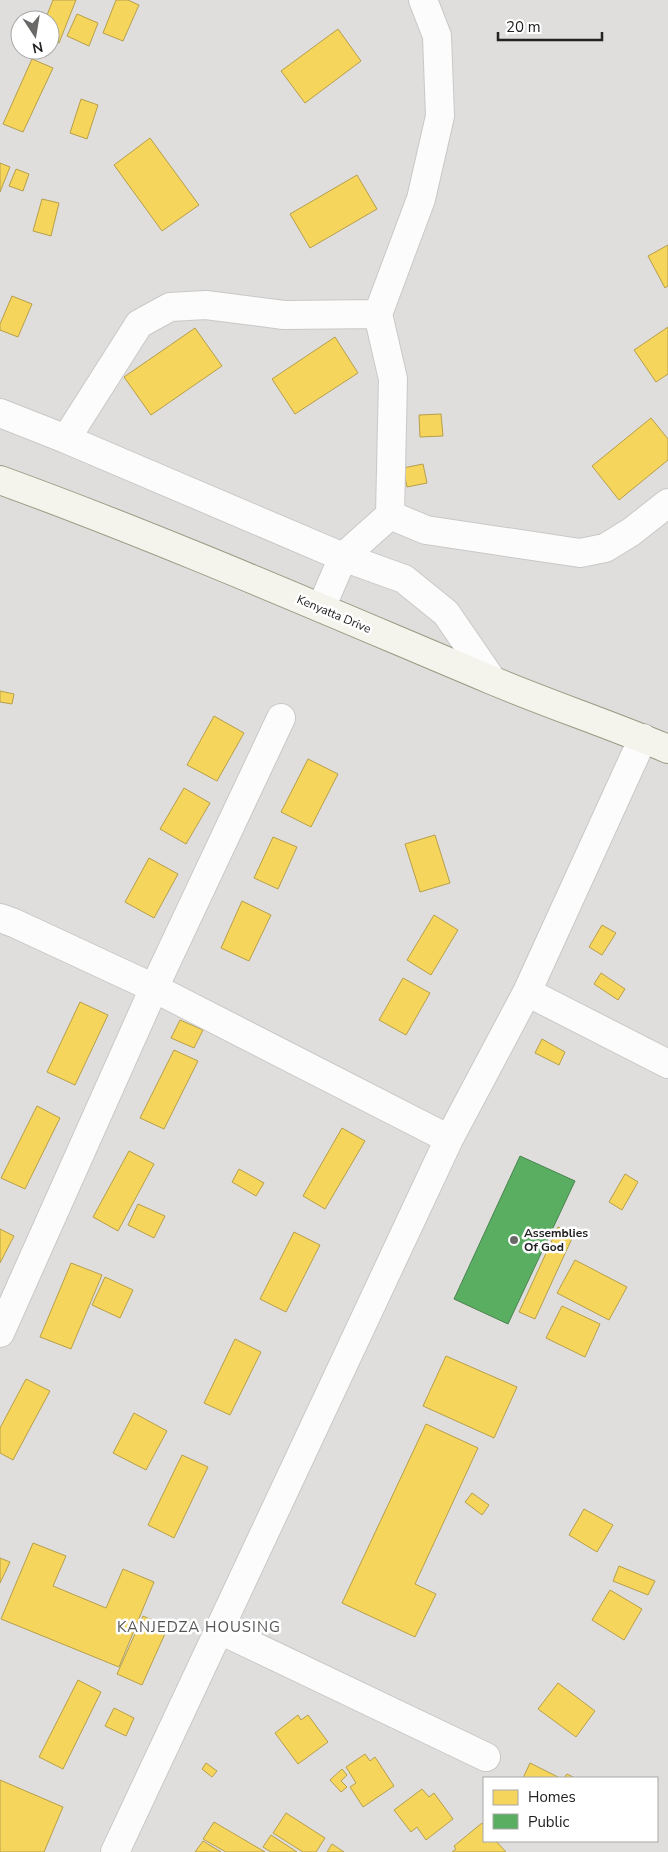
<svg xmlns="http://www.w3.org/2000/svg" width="668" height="1852" font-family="'Nunito Sans',sans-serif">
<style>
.residential{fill:#dfdedc;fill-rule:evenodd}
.homes{fill:#f6d55c;stroke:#b69f4b}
.public{fill:#5aae61;stroke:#49844e}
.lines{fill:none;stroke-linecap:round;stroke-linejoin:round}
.street-casing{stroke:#c9c8c7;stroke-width:30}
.secondary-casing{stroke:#999a82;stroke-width:30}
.street{stroke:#fdfcfc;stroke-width:28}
.secondary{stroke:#f4f4ed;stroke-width:28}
.poi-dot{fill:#6a6968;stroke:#fff;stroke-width:2}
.labels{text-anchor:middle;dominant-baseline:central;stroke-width:5;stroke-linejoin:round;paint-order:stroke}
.street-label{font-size:12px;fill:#222;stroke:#fff}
.poi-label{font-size:12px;font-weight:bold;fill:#222;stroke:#fff;text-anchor:start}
.quarter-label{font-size:15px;letter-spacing:1px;fill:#555;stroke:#fff}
</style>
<rect width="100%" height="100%" fill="#f0eeeb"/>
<path class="residential" d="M0,0H668V1852H0ZM20,20H50V50H20ZM484,1778H657V1841H484Z"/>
<path class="homes" d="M53,0H76L59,43L50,40V20H45Z
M116,0H128L139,5L123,41L103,33Z
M77,14L98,23L89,46L67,36Z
M338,29L361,61L305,103L281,71Z
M32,59L53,68L23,132L3,124Z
M81,99L98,105L87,139L70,133Z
M150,138L199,205L162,231L114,165Z
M0,163L10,167L0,192Z
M16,169L29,174L23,191L9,186Z
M357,175L377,209L310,248L290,214Z
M42,199L59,203L51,236L33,231Z
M668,245V286L665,288L648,256Z
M12,296L32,304L18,337L0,330V324Z
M668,327V374L656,382L634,350Z
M195,328L222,366L151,415L124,377Z
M335,337L358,373L295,414L272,379Z
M441,414L443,436L420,437L419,415Z
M651,418L668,439V460L619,500L592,466Z
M423,464L427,483L407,487L403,468Z
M0,691L14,694L12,704L0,702Z
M214,716L244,733L217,781L187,765Z
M308,759L338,774L311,827L281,812Z
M184,788L210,803L186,844L160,829Z
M435,835L450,883L420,892L405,844Z
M273,837L297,847L278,889L254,878Z
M149,858L178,874L154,918L125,902Z
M242,901L271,915L249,961L221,948Z
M434,915L458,930L431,975L407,960Z
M602,925L616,933L602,955L589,947Z
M601,973L625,989L618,1000L594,984Z
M403,978L430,993L406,1035L379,1020Z
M80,1002L108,1015L75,1085L47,1072Z
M180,1020L203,1030L194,1048L171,1038Z
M542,1039L565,1052L559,1065L535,1053Z
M174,1050L198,1061L164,1129L140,1118Z
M37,1106L60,1118L25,1189L1,1178Z
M342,1128L365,1141L325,1209L303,1196Z
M129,1151L154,1164L118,1231L93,1217Z
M239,1169L264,1183L256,1196L232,1182Z
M625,1174L638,1182L622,1210L609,1202Z
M138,1204L165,1216L154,1238L128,1225Z
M558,1227L574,1234L535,1319L519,1312Z
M0,1229L14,1236L0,1263Z
M294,1232L320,1245L286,1312L260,1299Z
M575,1260L627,1287L609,1320L557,1293Z
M71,1263L102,1275L71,1349L40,1337Z
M105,1277L133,1290L120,1318L92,1305Z
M562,1306L600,1324L585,1357L546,1338Z
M235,1339L261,1352L230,1415L204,1403Z
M446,1356L517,1387L494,1438L423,1406Z
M26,1379L50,1391L13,1460L0,1453V1428Z
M134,1413L167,1431L146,1470L113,1453Z
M426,1424L478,1448L415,1584L436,1594L415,1637L342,1603Z
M182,1455L208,1467L174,1538L148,1525Z
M472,1493L489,1505L482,1515L465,1502Z
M584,1509L613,1525L597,1552L569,1535Z
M33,1543L66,1556L53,1586L106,1608L123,1569L154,1582L119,1667L1,1619Z
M0,1558L10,1562L0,1583Z
M619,1566L655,1581L648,1595L613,1581Z
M610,1590L642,1609L624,1640L592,1620Z
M143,1616L168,1627L142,1685L117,1674Z
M78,1680L101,1692L63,1769L39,1757Z
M558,1683L595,1711L576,1737L538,1709Z
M114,1708L134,1718L126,1736L105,1726Z
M298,1715L301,1720L308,1715L328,1742L298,1764L275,1733Z
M365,1754L370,1761L375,1757L394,1786L363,1807L350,1787L356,1783L346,1767Z
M206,1763L217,1771L212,1777L202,1769Z
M530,1763L560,1778H523Z
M342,1769L347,1775L341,1781L347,1787L341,1792L330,1780Z
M567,1774L575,1778H564Z
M0,1780L63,1807L44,1852H0Z
M422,1789L429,1797L434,1793L453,1819L426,1840L417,1827L411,1832L394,1810Z
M286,1813L325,1838L316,1852H303L273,1833Z
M214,1822L265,1852H226L203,1839Z
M482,1823L484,1826V1841H496L506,1852H452L456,1849L454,1846Z
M271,1835L297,1852H271L263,1847Z
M203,1841L221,1852H195Z
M332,1844L344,1852H327Z"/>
<path class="public" d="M520,1156L575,1181L508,1324L454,1299Z"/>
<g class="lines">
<defs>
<path id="street" d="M0,413L66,439L343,557L404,579L446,613L492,680
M66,439L139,324L170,307L206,305L284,315L378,314
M390,515L426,530L580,553L605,548L631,532L668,503
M321,608L343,557L390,515L393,379L378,314L421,199L440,116L437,36L423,0
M0,918L14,923L154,988L449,1139
M527,992L668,1064
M0,1333L154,988L281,718
M220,1630L486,1757
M115,1852L449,1139L527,992L643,738"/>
<path id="secondary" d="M0,480C165,540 327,611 489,679C548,704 609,724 668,749"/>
</defs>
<use href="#street" class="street-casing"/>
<use href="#secondary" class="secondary-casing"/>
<use href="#street" class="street"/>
<use href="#secondary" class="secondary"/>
</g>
<circle class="poi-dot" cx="514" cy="1240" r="5"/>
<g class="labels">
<g class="street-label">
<text transform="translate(334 614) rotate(23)">Kenyatta Drive</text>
</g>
<g class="poi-label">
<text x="524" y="1233">Assemblies<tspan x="524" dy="14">Of God</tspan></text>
</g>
<g class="quarter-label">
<text x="199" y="1627">KANJEDZA HOUSING</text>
</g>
</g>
<rect x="483" y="1777" width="175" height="65" fill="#ffffff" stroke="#a7a7a7"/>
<rect x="493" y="1790" width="25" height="15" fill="#f6d55c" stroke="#a7a7a7"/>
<text x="528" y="1802" font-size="15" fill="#222222">Homes</text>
<rect x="493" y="1814" width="25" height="15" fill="#5aae61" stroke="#a7a7a7"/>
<text x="528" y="1827" font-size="15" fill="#222222">Public</text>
<g transform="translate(35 35) rotate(168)"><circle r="24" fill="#ffffff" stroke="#a7a7a7"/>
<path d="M0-4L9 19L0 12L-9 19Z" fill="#6a6968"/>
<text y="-8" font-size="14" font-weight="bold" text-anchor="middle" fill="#222222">N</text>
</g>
<path d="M498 32v8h104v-8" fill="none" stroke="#222222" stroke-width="2.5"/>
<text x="506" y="32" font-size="15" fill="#222222" stroke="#ffffff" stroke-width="4" paint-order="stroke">20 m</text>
</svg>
